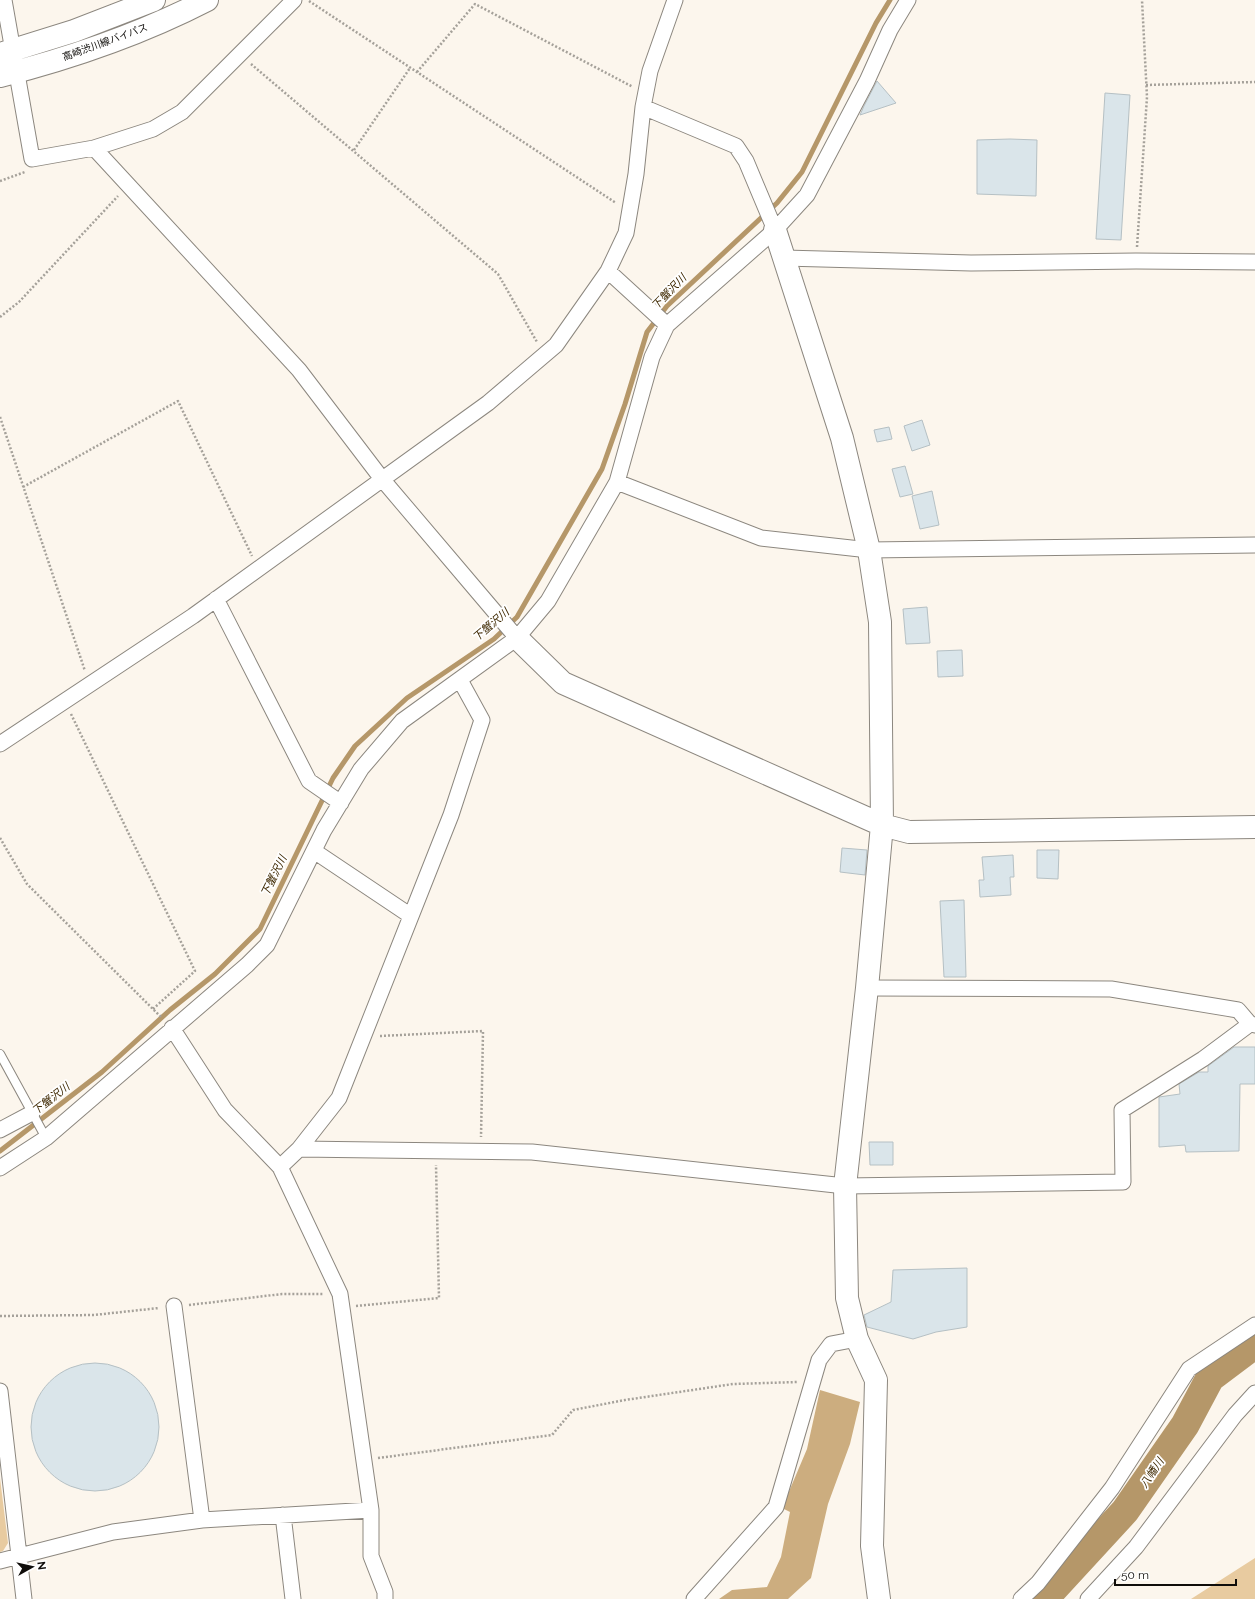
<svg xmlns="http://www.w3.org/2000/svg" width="1255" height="1599" font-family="Raleway,'Noto Sans JP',sans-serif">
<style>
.green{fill:#e8cba0}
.forest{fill:#ccad7f}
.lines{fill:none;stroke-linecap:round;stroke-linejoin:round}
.stream{stroke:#b59769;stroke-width:5}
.river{stroke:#b59769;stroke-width:29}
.building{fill:#dae5ea;stroke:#b5c0c4}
.lane-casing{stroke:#8c877f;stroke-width:10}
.street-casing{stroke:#8c877f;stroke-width:17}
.secondary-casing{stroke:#8c877f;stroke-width:24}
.primary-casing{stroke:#8c877f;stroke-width:24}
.path{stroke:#a5a19a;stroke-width:2.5;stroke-dasharray:2 2;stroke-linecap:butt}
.lane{stroke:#fff;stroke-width:8}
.street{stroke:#fff;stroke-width:15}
.secondary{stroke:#fff;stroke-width:22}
.primary{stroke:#fff;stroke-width:22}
.labels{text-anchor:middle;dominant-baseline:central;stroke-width:3.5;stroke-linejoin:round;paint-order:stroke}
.street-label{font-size:10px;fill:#0f0d0a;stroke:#fff}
.water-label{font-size:11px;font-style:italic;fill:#412b04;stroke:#fff}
</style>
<rect width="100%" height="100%" fill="#fcf6ed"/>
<path class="green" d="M0,1478L8,1543L3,1551L0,1552Z
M1255,1558V1599H1191Z"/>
<path class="forest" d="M820,1390L860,1402L850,1444L828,1504L811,1578L788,1599H719L732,1590L767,1587L781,1557L790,1512L782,1508L807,1449Z"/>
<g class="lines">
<path class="stream" d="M0,1151L102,1072L170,1010L215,974L260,929L333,778L355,746L407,698L494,639L517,617L602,469L625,404L647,332L667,306L777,203L802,172L876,23L890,0"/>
<path class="river" d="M1044,1599L1125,1511L1185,1425L1210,1378L1247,1350L1255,1346"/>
</g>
<path class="building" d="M877,81L896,103L860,115L864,106Z
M1105,93L1130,95L1121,240L1096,239Z
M1010,139L1037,140L1036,196L977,194V140Z
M922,420L930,445L912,451L904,426Z
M889,427L892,439L877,442L874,430Z
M905,466L913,494L900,497L892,469Z
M932,491L939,525L920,529L912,496Z
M927,607L930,643L906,644L903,609Z
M962,650L963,676L938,677L937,651Z
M842,848L867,850L865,875L840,872Z
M1037,850H1059L1058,879L1037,878Z
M1013,855L1014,877H1010L1011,895L980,897L979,880H984L982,857Z
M964,900L966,977H944L940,901Z
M1234,1047H1255V1084H1240L1239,1151L1186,1152L1185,1145L1159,1147V1097L1180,1094L1179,1084L1199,1072H1208V1066Z
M869,1142H893V1165H870Z
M967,1268V1327L936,1332L913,1339L867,1327L864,1315L891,1302L893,1270Z
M31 1427a64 64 0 1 1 128 0a64 64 0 1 1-128 0Z"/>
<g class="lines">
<defs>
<path id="lane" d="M0,1054L46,1138"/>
<path id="street" d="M4,0L32,159L94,148L153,129L182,112L294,0
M643,107L736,146L746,161L775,230
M94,148L299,370L382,479L517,638
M784,258L971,263L1136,261L1255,262
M608,271L667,325
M617,482L761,538L869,550L1255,545
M216,599L309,781L341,803
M0,744L193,616L488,403L556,345L608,271L626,233L636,174L643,107L650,71L675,0
M314,851L411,916
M867,988L1111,989L1238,1010L1250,1024L1255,1025
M172,1028L225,1110L280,1167L299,1149L339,1098L451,815L482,720L460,680
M0,1130L32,1113
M299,1149L532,1152L845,1186L1123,1182L1122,1110L1203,1059L1250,1024
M280,1167L340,1294L371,1510V1556L385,1592V1599
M0,1168L46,1138L247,965L267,945L324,830L361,769L402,721L517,638L548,601L617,482L652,357L667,325L775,230L807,195L867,81L890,30L908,0
M174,1306L202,1520
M0,1391L24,1599
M283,1515L293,1599
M0,1561L113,1532L202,1520L371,1510
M694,1599L776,1507L819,1360L831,1344L857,1339
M1021,1599L1038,1583L1112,1488L1189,1369L1255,1325
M1088,1599L1136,1547L1235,1415L1255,1393"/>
<path id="secondary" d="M775,230L842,438L869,550L880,622L882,825L867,988L845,1186L847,1298L857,1339L876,1380L872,1546L879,1599
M517,638L563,683L882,825L909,832L1255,827"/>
<path id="primary" d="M0,54L74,31L154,0
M0,76C71,58 141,34 207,0"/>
</defs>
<use href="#lane" class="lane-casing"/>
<use href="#street" class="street-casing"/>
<use href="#secondary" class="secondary-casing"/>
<use href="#primary" class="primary-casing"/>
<path class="path" d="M309,1L616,203
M251,64L498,274L537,342
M417,72L475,4L633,87
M1146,85L1255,82
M354,150L410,68
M0,181L25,172
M1137,247L1147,97L1142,0
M0,317L19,302L118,196
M0,417L85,671
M23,487L178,401L252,556
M71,714L195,971L153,1009
M0,838L27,884L162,1018
M380,1036L483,1031L481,1137
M189,1305L282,1294H324
M356,1306L439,1298L436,1165
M0,1316L94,1315L159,1308
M378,1458L552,1435L573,1410L625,1400L733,1384L798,1382"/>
<use href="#lane" class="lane"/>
<use href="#street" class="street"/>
<use href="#secondary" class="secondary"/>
<use href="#primary" class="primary"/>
</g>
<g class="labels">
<g class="street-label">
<text transform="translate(105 42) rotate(-20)">高崎渋川線バイパス</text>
</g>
<g class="water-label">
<text transform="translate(669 292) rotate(-46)">下蟹沢川</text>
<text transform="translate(491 625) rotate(-41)">下蟹沢川</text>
<text transform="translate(274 876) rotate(-64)">下蟹沢川</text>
<text transform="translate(51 1099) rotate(-38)">下蟹沢川</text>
<text transform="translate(1152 1473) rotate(-56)">八幡川</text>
</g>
</g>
<g transform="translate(32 1567) rotate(82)" stroke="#ffffff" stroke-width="3" paint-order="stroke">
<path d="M0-3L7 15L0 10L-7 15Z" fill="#0f0d0a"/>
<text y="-6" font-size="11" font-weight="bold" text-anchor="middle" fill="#0f0d0a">N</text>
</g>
<path d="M1115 1579v6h121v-6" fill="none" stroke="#0f0d0a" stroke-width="2"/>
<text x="1121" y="1579" font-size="12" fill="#0f0d0a" stroke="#ffffff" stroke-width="3" paint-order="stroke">50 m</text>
</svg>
